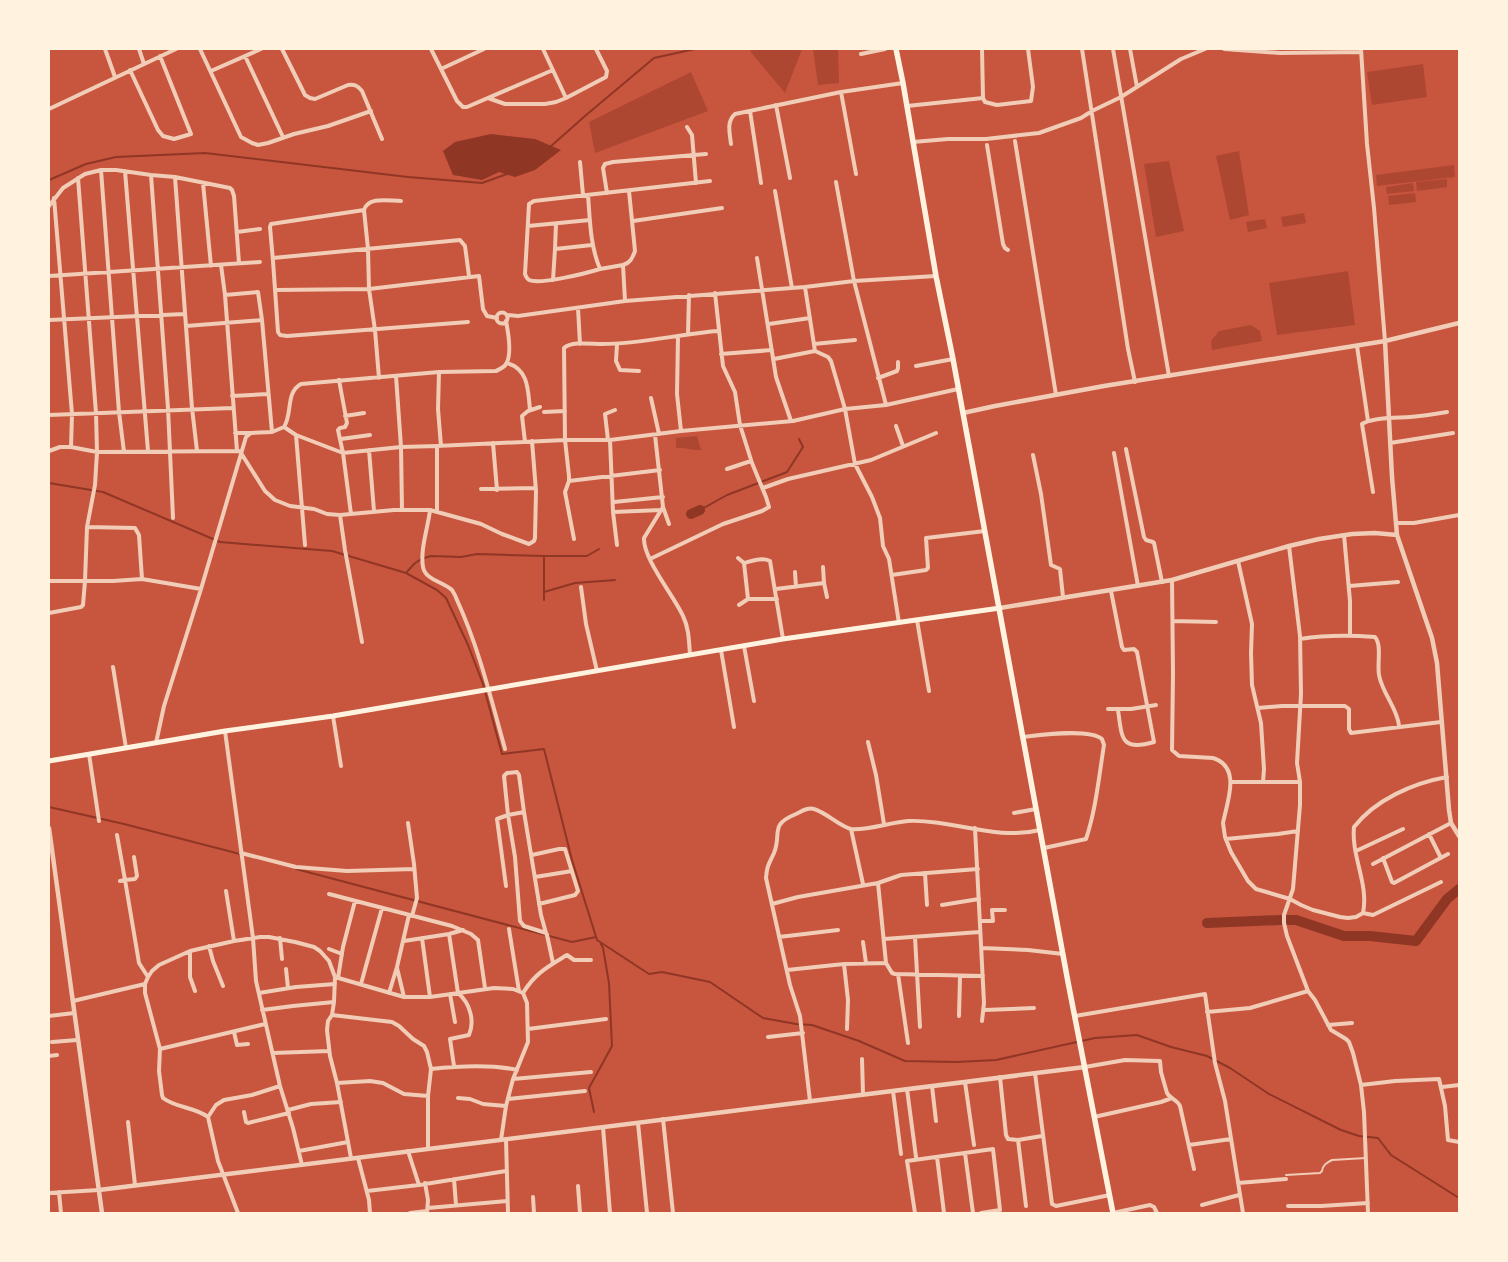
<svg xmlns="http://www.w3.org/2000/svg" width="1508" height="1262" font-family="Cabin,sans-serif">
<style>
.green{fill:#ae4732}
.water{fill:#8f3625}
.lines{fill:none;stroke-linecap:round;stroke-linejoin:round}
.stream{stroke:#8f3625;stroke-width:2}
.river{stroke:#8f3625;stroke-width:10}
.service{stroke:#f1ccb7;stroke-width:2}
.minor{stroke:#f1ccb7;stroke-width:4}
.tertiary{stroke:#f1ccb7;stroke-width:4.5}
.secondary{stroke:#fff3e0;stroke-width:5}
.primary{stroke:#fff3e0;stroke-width:5.5}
</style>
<rect width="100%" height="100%" fill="#c8553d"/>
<path class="green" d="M756,49H802L785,93L750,51Z
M813,49H838L839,83L818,85Z
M1423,64L1427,97L1372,105L1367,72Z
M691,72L708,111L595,153L589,122Z
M1239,151L1249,215L1230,220L1216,156Z
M1169,161L1184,231L1156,237L1144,164Z
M1454,165L1455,177L1377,186L1376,175Z
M1447,179V187L1417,191L1416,182Z
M1413,183L1414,191L1387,194L1386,187Z
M1415,193L1416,202L1389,205L1388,196Z
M1304,213L1306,223L1283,227L1281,217Z
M1265,219L1267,228L1248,232L1246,222Z
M1348,271L1355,325L1277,335L1269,283Z
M1251,325L1260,331L1262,341L1212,350L1211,341L1219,331Z
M697,436L701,450C692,451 685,447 676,448V438Z"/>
<path class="water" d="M491,134L535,139L561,150L535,170L515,177L499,172L482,180L453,175L443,151L455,142Z"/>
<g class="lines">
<path class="stream" d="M550,147L585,116L654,58L695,49
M49,180L86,164L116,157L205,153L408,177L482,183L507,174
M49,483L103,492L220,542L332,551L406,573L437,590L446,598L468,645L483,684L502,754L544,749L572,860L597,940L649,974L662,972L710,982L763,1018L796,1024L812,1025L859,1041L905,1061L956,1062L996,1060L1095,1038L1137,1035L1171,1047L1207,1056L1230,1068L1269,1094L1341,1130L1359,1136L1378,1138L1391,1155L1459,1198
M700,510L727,495L787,472L803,447L799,439
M544,556H587L599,549
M406,573L414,564L421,559L431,556L461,557L477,554L544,556V600
M544,592L575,583L615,580
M49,807L124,824L240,854
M296,869L572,942L596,937
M594,1112L589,1088L612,1046L609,983L603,948L601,944"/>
<path class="river" d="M691,514L700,510
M1287,920H1296L1344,936H1370L1416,941L1447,899L1459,889
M1207,923L1281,920"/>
<path class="service" d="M1286,1175L1320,1173L1322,1171C1323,1165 1326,1163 1332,1160L1366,1158"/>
<path class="minor" d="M105,49L115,77
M139,49L144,64
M200,49L241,137L252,143L258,145L268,143L294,134L328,126L371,111
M282,49L305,95L310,98L315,99L348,85C355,84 358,86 362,91L382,139
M431,49L457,101L463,107H467L553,70
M543,49L566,98
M1082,49L1128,349L1135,382
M1113,49L1169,376
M1130,49L1137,87
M1224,49L1280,53L1361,52
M1361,49L1367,144L1374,208L1385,341
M861,54L885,49
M245,56L283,137
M441,69L484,49
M130,70L158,130L163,136L174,139L191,134L160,56
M211,71L261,49
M841,92L856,174
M488,98L505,104H545L556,102L566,98L606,77L607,71L596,49
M983,98L985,102L997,105L1031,101L1033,87L1028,49
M776,105L790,178
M907,106L983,98L982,49
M49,109L176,49
M750,111L761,183
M687,127L692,135L696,183
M1015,141L1056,395
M913,142L948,139H986L1039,133L1081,118L1092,111L1121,97L1181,59L1205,49
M731,144C730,134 726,122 735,114L841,92L903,83
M987,145L1003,244L1005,248L1008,250
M580,162L583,195
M101,170L119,412L124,452
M125,171L148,451
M151,175L168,408L173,518
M175,177L192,408L197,451
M836,182L854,281L886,405
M203,183L211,266
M775,191L792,288
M607,193L603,168L605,164L613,162L706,154
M588,195C590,220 590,245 600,269L623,265L625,301
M54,198L72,414L71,447
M49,206L63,188L85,174L101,170H116L151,175L175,177L230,188L232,190L234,196L239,263
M364,210L271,224L270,227L273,261L278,332L280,335L287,336L468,322
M633,221L722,208
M528,226L590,220
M237,232L260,229
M555,249L556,224
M273,258L460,240L465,246L469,276
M757,258L776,377L791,421
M221,265L225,295L237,451
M623,265C630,263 632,259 635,251L629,191
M600,269C587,273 540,285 529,280C526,278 526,276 525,274L529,204L534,201L710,181
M49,276L260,262
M553,280L555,249L592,245
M805,287L815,351L828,357L831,361L845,409L855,464L872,497L880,518L883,546L889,559L899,623
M276,290L369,289L479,276L483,309L487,316L497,318
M578,308L580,344
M496.5 318a5.5 5.5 0 1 1 11 0a5.5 5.5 0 1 1-11 0Z
M507,315L518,316L625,301L805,287L854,281L936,276
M49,320L185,314
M262,320L272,432
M769,324L810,318
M186,326L262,320L258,292L225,295
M688,334L689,295
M678,337L677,394L681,431
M617,344L616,361L620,370L639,371
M814,344L855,340
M1357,346L1368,421
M721,354L772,350
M774,359L815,351
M507,363C529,369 528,391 530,410
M916,366L953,359
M439,372L438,409L441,446
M396,376L401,447L402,510
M379,378L375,330L369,289L368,249L364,210C368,196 389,201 401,201
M878,378L897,371L898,368V362
M339,380L347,423L345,427L340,428L338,430L343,453L351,514
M232,396L268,394
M651,398L659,434
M544,412L565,411
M49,415L233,408
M345,416L364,413
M896,426L903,446
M284,427L296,435L343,453L401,447L437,446L565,440H610L681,431L793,421L845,409L886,405L958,389
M284,427C293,413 285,393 301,384L439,372L496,371C499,369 504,368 506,364C512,355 508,331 506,321
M235,433H251
M296,435L305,545
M655,435L663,507L669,524
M341,439L370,435
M608,440L605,414L615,410
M610,440L613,512L617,545
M525,442L522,416L528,411L540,407
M493,443L497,490
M1390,443L1453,433
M1126,449L1144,537L1146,540L1153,542L1154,543L1162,582
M369,450L374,511
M49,451L60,447H71L97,452L242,451
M241,453L265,491L275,500L290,506L314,509L327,514L340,515L394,510H430L481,524L502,534L529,544L534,541L535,538L536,491L532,441
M1114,453L1138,586
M1033,455L1041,494L1051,565L1060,569L1063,597
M727,469L751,461
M569,481L660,470
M763,488L788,479L871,460L936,433
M481,489L535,488
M1373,492L1362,424C1372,417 1398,418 1410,417C1422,416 1435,414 1447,412
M614,502L663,497
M663,507L644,538C643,559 674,596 683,616C689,628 689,642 690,655
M430,510C428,528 420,549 423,567C425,580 444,582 452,590C454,593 456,597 457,600C479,648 491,699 505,749
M437,512V446
M613,512L661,510
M340,515L345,550L362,642
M1396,523H1414L1459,515
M87,527L135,528L139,535L142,579
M1344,535L1350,601V635
M574,539L565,492L569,481V476L565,440L564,348C572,341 591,344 602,344C641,344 679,334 718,331
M1289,546L1300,636L1301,694L1297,763L1300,782V805L1293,889L1284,915V923L1287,936L1308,991L1315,1000L1331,1030L1346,1039L1349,1042L1353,1053L1361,1085L1364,1112L1368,1213
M738,558L744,563L748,599H777
M650,559L723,524L762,511L769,507L766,497L752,463L740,425L735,392L723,366L715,293
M1238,561L1252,624L1251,653L1252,685L1261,723L1264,769L1263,782
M744,563C752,561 762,557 770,561L783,639
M823,567L824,583
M795,572L796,587
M892,575L926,570L928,568L926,538L985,531
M1172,580L1173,674L1172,750L1179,756L1213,758C1242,767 1227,802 1223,823L1225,837L1231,852L1248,881L1256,889L1290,899L1301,905L1313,910L1340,917L1348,918L1356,917L1363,913L1373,915L1441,882
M49,581H113L142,579L201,589
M1349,586L1398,582
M581,587L586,624L597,671
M776,589L824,583L827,597
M1111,591L1122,647L1124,650L1134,649L1137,652L1154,742C1120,752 1122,737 1118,710
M739,605L748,599
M49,613L81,607L83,605L85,581L87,527L95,485L97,452L96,413L78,178
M917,620L929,691
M1173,621L1216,622
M1300,639C1325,635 1350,635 1375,637C1382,645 1377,664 1379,675C1382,693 1398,709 1399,726
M744,646L754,701
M721,650L734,727
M113,667L126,748
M1258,708L1282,706H1345L1349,709V729L1351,733L1441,722
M1108,709H1131L1156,705
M333,716L341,766
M225,731L253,938L256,981L280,1086L293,1128L302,1165
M1023,737C1040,735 1089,728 1102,739L1104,745C1099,776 1096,809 1086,839L1044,848
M868,742L876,775L884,824
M156,743L164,706L201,589L246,437L251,433L272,432L284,427
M89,754L99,821
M1231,782H1300
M1014,813L1036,809
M408,823L414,864L417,898L412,916
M975,828L984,1003L982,1021
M851,829L863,884
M1429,834L1441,858
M117,835L125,880L120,881
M1226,839L1278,834L1298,831
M1356,851L1403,829
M241,853L296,867L347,871L414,869
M532,855L559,849H565L578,891L575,895L539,904
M134,857L137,876L135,879L125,880L139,963L148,977
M1383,858L1392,882L1394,883L1448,854
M1373,864L1451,823
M925,873L927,905
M535,877L572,871
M878,883L886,963
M506,886L497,819L508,815L504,776L507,773L517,772L519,775L524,812
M226,891L234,941
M329,894L452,926L471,934L478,940L485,988
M772,904L798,897L878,883L901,875L978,869
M942,905L979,899
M1363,913C1369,884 1351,856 1354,827C1375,800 1413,783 1447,777
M980,921H993L992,910H1005
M509,929L519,991
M546,933L524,926L520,921L515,857L508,815L524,812L541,915L546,933L547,935L553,963
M449,934L458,993C470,1003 475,1021 469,1035L450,1039L454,1066
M779,937L838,930
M915,937L920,1027
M280,938L282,959
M422,938L430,997
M884,939L980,932
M404,941L449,934L463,930
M863,942L866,963
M209,946L213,961L223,986
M982,948L1028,950L1063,954
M329,949L342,954
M190,951V977L195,991
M844,964L848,1000L847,1029
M397,968L404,997
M286,969L288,988
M787,970L844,964L886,963L892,973L895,974L983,976
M898,974L908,1043
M335,977L334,1002L332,1015L392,1022L399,1026L413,1039L424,1046L427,1052L431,1069C458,1066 490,1064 517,1070
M338,978L343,947L355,901
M361,984L382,908
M259,993L296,987L335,984
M389,993L397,967L409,915
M523,993C535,973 549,966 567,955L574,960H591
M450,994L455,1022
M73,1001L145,984
M262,1010L293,1006L334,1002
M984,1010L1034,1008
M1207,1012L1250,1008L1308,991
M332,1015L328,1021L327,1030L330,1056L337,1083L351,1158
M49,1016L74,1013
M959,1016L960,977
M1075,1016L1205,994L1215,1063L1225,1101L1243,1213
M1328,1025L1352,1023
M528,1029L606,1019
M234,1032L237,1045L248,1044
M768,1037L803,1033
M52,1042L77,1040
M160,1049L265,1024
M273,1053L329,1051
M49,1056L57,1055
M862,1059L863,1094
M1085,1067L1125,1060L1160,1061L1161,1072L1167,1093C1170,1099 1177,1099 1180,1106L1194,1169
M1035,1073L1052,1204L1056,1206L1061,1205L1110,1195
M1000,1077L1006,1135L1008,1139L1018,1140L1042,1136
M513,1079L591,1072
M965,1082L974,1145
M337,1083L370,1081L383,1083L404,1094L428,1096
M1361,1085L1395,1081L1439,1079L1445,1106L1448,1140L1459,1142
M932,1086L936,1121
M1442,1087L1459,1085
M907,1089L916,1157
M893,1091L901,1154
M458,1098L470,1099L483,1104L506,1106
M508,1099L585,1091
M810,1101L800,1016L790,985L766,878C767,865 769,864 774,853C782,833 769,825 796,814C802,811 808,807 814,809C827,813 839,826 851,829C865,831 892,822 908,821C952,819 996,841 1040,830
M288,1110L311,1104L341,1102
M244,1112L246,1122L248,1123L289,1113
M208,1117L216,1105L224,1100L252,1095L280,1086
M1094,1117L1161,1102L1172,1098
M663,1119L673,1213
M128,1122L135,1185
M638,1123L647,1213
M603,1127L610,1213
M506,1139L508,1213
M1018,1140L1026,1206
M1189,1145L1231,1139
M428,1149V1096L431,1069
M299,1151L348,1142
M408,1151L419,1185
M965,1153L973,1213
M937,1157L944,1213
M358,1158L369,1200L370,1213
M454,1179L456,1205
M425,1183L428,1200L427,1213
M1238,1183L1286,1179
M578,1186L580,1213
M367,1191L419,1185L506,1171
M59,1192L61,1213
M49,1193L99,1190
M533,1197L534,1213
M1202,1205L1239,1195
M1288,1206H1320
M1321,1206L1368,1203
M428,1208L507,1201
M238,1213L218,1161L208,1117C195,1107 176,1108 163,1098L162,1095L159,1071L160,1049L145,993V984L148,977L152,971L159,965L190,951L234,941L260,937H269L295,942L314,947L320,951L329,961L335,977L404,997H430L494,988L513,989L523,993L527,1003L528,1042L513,1079L506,1106L501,1140
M410,1213L427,1211
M915,1213L907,1161L993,1149L1000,1210L981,1213
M1113,1213L1150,1205L1154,1207L1157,1213"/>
<path class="tertiary" d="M1385,341L1392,477L1397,535L1432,638L1437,663L1449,810L1451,823L1459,836
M963,413L995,406L1104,386L1385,341L1459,323
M1000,608L1172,580L1289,546L1319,539L1352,534L1375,533L1397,535
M49,828L102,1213
M99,1190L1085,1067"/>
<path class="secondary" d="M49,761L225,731L333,716L783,639L1000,608"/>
<path class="primary" d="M896,49L903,83L936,276L953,359L1068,982L1113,1213"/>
</g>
<rect width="1508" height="1262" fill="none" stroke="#fff3e0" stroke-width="100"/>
</svg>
